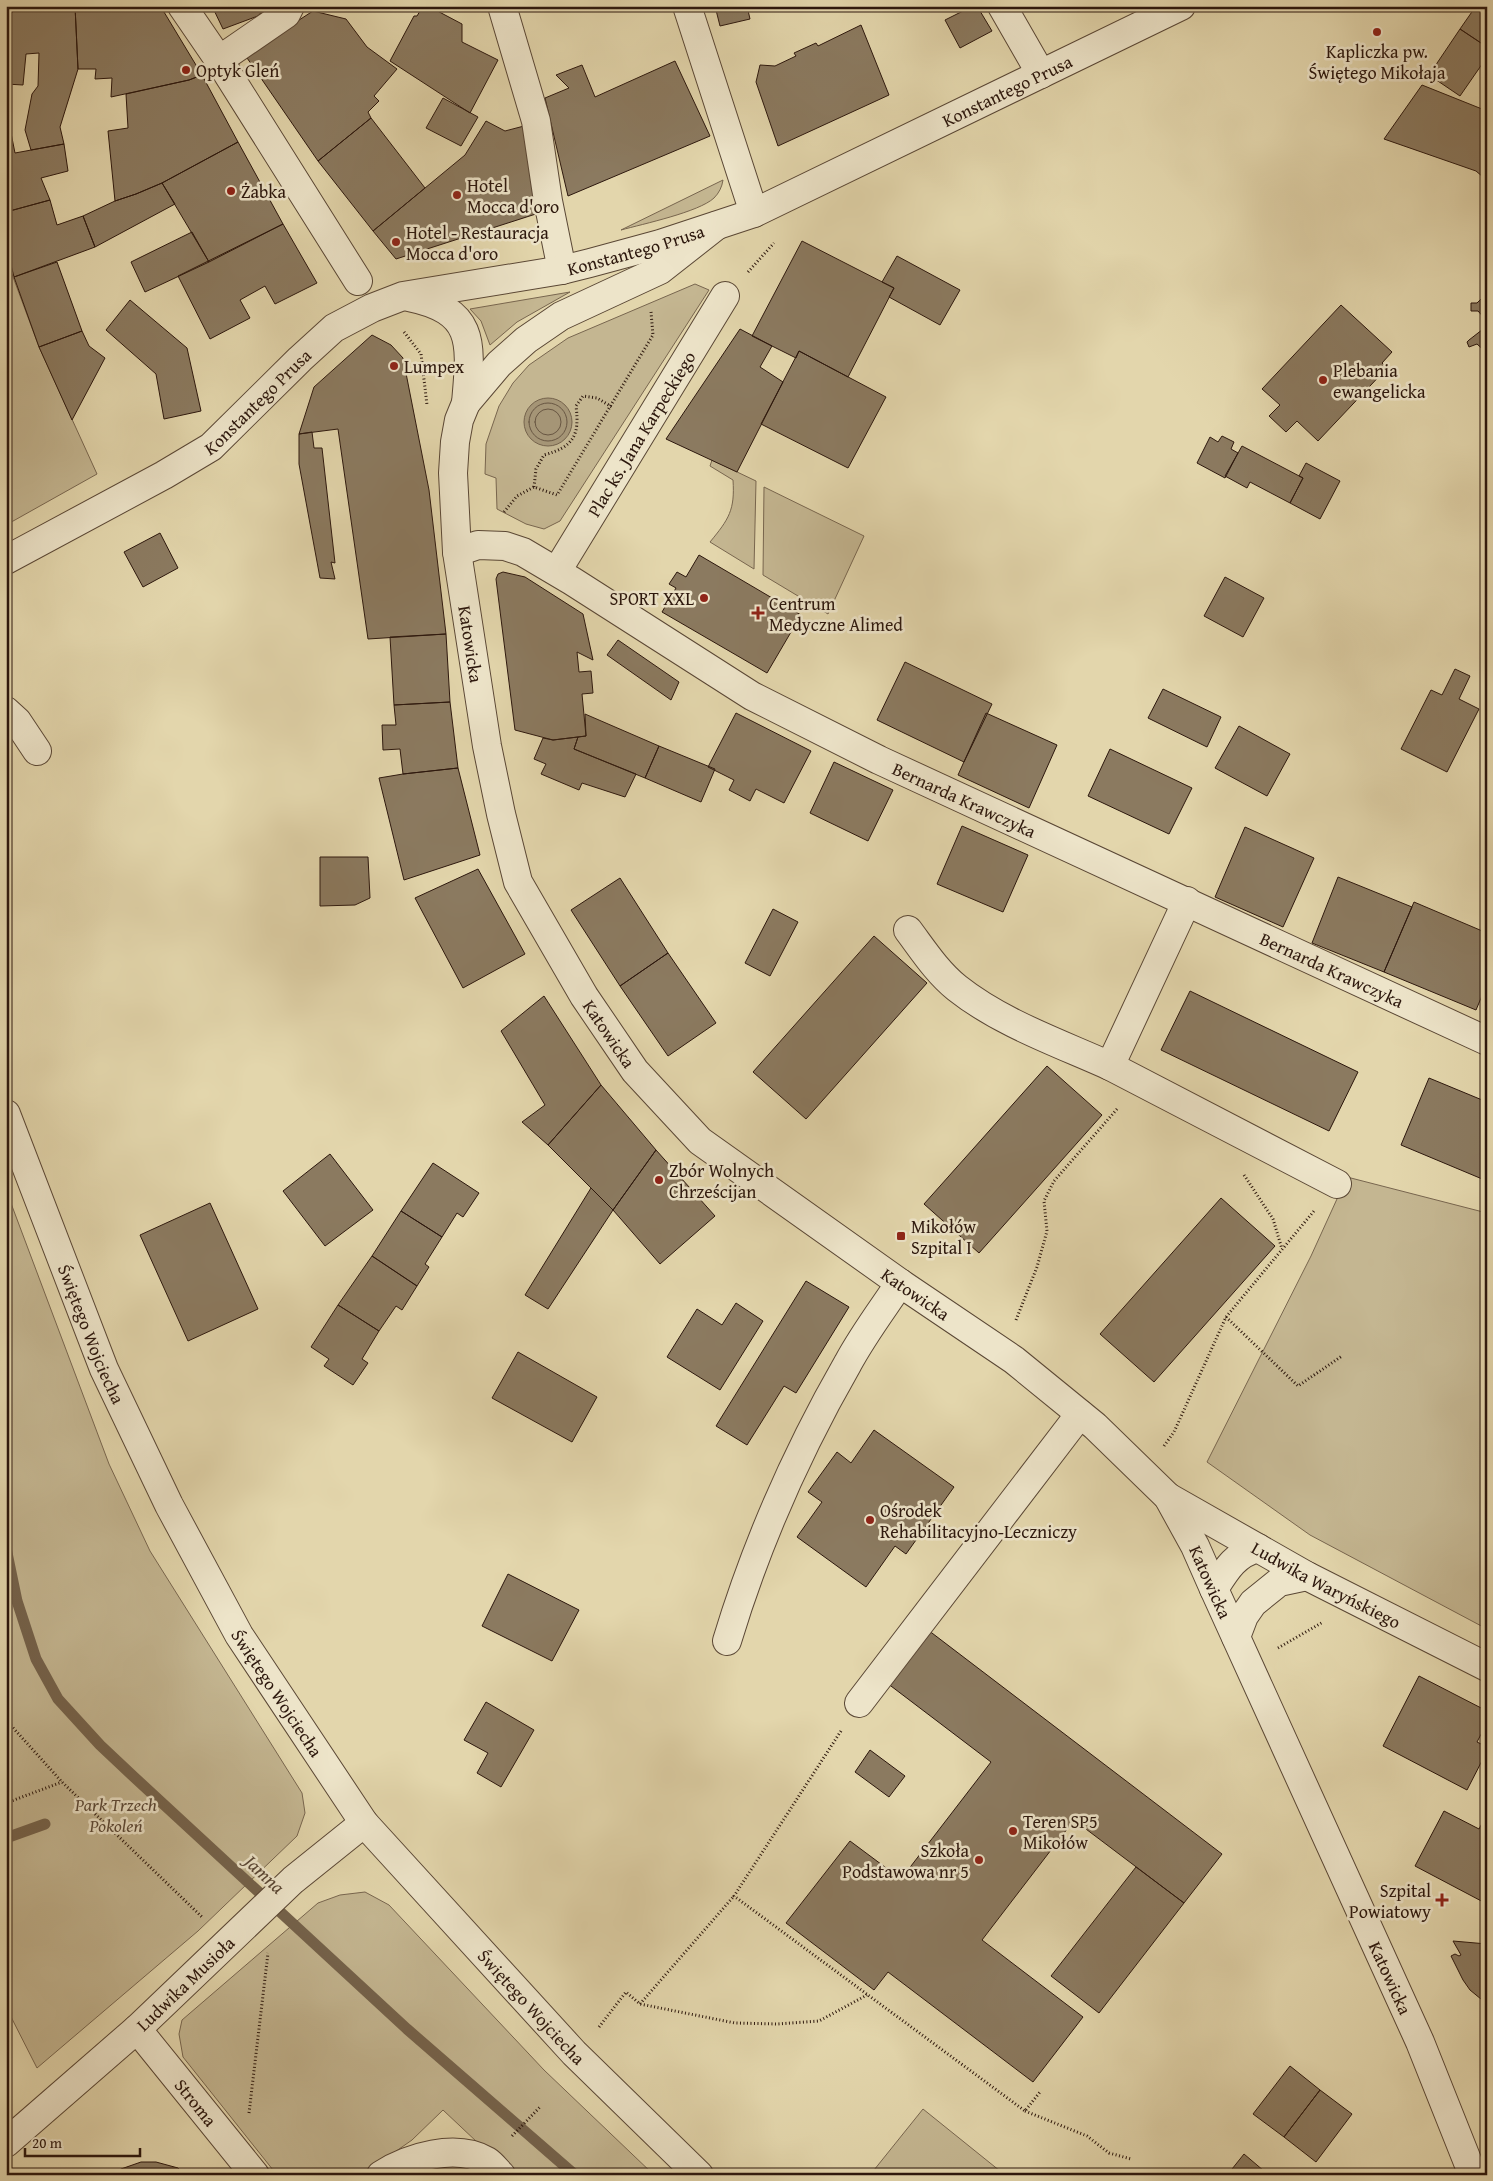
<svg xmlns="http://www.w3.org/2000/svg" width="1493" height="2181" font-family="'Gentium Book Plus',serif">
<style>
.green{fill:#c4b691;stroke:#78664f}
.water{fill:#a59576;stroke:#75634c}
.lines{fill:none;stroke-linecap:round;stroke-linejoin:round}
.shore{stroke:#685642;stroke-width:1}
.stream{stroke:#75634c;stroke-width:11}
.building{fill:#8b7a60;stroke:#2c170d}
.minor-casing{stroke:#5a4735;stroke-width:30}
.path{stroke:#2c170d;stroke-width:3;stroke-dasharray:1 2.5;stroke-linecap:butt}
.minor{stroke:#ede4c9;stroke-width:28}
.poi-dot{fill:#8f2418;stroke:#ede4c9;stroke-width:2}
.labels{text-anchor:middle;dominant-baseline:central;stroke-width:5;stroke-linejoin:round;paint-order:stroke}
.poi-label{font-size:18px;fill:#2c170d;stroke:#ede4c9;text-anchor:start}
.street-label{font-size:18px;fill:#2c170d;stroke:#ede4c9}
.park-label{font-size:18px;font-style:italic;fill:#5a4735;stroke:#ede4c9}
.water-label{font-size:19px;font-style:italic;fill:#5c4937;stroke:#ede4c9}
</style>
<rect width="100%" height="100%" fill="#e3d6ac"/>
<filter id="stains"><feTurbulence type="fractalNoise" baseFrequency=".004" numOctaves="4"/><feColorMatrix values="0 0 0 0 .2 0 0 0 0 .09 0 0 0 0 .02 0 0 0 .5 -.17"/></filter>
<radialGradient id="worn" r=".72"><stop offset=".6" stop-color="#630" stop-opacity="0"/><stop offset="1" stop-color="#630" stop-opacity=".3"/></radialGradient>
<path class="green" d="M723,180C722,187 719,193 714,198C699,212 643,224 621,230Z
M6,258L39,347L97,474L6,525Z
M695,284L709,290L560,521L544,529L526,524L497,509L496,478L485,474L486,444L499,406L513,383L529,365L568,338Z
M570,292L517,322L490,345L481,321L470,309Z
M712,460L756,481L754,569L710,542C729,519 735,510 733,480L710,466Z
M764,487L864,536L828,614L763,575Z
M1347,1177L1487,1213V1629L1310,1535L1207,1462L1311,1256Z
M6,1190L109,1464L150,1551L302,1793L305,1813L297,1836L198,1931L37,2068L6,2007Z
M365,1892L389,1905L544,2070L654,2175H512L443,2110L412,2140L362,2175H277L183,2057L179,2034L182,2020L318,1903L340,1895Z
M923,2109L1005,2175H870Z"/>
<path class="water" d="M524 422a24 24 0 1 1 48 0a24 24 0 1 1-48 0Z"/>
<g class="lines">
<path class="shore" d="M529 422a19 19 0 1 1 38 0a19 19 0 1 1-38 0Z
M535 422a13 13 0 1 1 26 0a13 13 0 1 1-26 0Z"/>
<path class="stream" d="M6,1548L17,1601L36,1659L58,1699L100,1745L134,1777L407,2029L575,2175
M6,1838L45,1824"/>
</g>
<path class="building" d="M6,6H75L78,69L60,127L64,144L31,150L25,130L32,94L38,86L39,53L26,54L23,85L6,84Z
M75,6H153L164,12L202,75L189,80L111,97L112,78L95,79L96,69H78Z
M212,6H267L258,16L223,29Z
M423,6H428L462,24V42L498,60L470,113L390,61L414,16H417Z
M715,6H747L750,19L720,26Z
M973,6H977L992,31L960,48L945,20Z
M1476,6H1487V30L1481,43L1460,29Z
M313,11L346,19L367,47L397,69L374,96L379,101L368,112L371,118L318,161L245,55Z
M861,25L889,95L778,146L756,82L760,65L775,66L796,56L794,53L816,43L818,46Z
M1460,29L1487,47V57L1460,96L1429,75Z
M675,61L710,136L568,196L545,98L569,88L556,75L582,65L595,97Z
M202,75L238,142L162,183L136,194L115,201L108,131L128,128L126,94L189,80Z
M1422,85L1487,111V168L1483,177L1476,171L1384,139Z
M6,93L10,128L6,129Z
M443,98L478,117L461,146L426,128Z
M371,118L425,188L373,231L318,161Z
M486,121L505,131L524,126L542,212L396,259L373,231L465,155Z
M10,128L15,153L64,144L68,171L41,178L50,200L6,212V129Z
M238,142L283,224L209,262L162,183Z
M162,183L175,204L95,247L83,216L115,201L136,194Z
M50,200L57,225L83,216L95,247L14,277L6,245V212Z
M283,224L317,283L275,304L265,286L240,300L250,318L210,339L178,276Z
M192,232L209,262L145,292L131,262Z
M802,241L894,288L848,377L799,351L796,358L752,336Z
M897,256L960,290L940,325L889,297L894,288L882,282Z
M57,262L82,331L39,347L14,277Z
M1487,293V321L1478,311H1471V303H1477Z
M130,300L187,348L201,411L164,419L156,374L106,330Z
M1341,305L1392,352L1382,363L1387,368L1318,441L1297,421L1286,432L1269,416L1280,405L1262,389Z
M1487,326V353L1477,344L1469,347L1467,342L1469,340Z
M740,329L772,346L760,367L783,382L737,472L666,439Z
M82,331L89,346L105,358L72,420L39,347Z
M372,335L391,345L403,358L429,490L446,634L368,639L338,429L299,434L314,387Z
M799,351L886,397L848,468L761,424Z
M312,432L314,448H322L335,563L331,562L335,579L320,578L299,464V434Z
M1222,436L1234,442L1231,449L1238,453L1225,478L1197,463L1210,437L1218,442Z
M1242,446L1303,478L1290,503L1250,482L1247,488L1225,476Z
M1306,463L1340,481L1320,519L1290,503L1303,478L1299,476Z
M160,533L178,568L143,587L124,552Z
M699,555L801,615L767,673L662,612L676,588L669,584L677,572L686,577Z
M503,572L525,577L583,614L593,660L577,652L579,672L591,671L593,693L582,694L586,736L553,740L515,730L496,579L498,574Z
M1225,577L1264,598L1243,637L1204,616Z
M446,634L450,702L394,705L390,637Z
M618,640L679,682L671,700L607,655Z
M905,662L992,704L964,762L877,720Z
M1455,669L1470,676L1459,699L1479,709L1447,772L1401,749L1431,690L1442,695Z
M1163,689L1221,717L1207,747L1148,718Z
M450,702L458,768L403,774L400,749L383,750L382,725H396L394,705Z
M736,713L811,751L784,803L756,789L750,801L729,790L734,780L708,767Z
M986,713L1057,745L1029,808L958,775Z
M585,714L659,746L645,778L574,749L578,737L586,736Z
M1239,726L1290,754L1267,796L1215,768Z
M578,737L574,749L636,774L625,797L582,783L579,790L541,774L546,764L534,759L543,738L553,740Z
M659,746L715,769L701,802L645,778Z
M1110,749L1192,788L1169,834L1088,796Z
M834,762L893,790L868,841L810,813Z
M458,768L480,855L404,880L379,778L403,774Z
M962,826L1028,855L1003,912L937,884Z
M1245,827L1314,858L1283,927L1215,897Z
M320,857H368L370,898L355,905L320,906Z
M478,869L525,954L463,988L415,898Z
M1338,877L1412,907L1384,972L1312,943Z
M620,878L668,953L620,986L571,910Z
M1414,902L1487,933V984L1476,1010L1384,972Z
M773,909L798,922L770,976L745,963Z
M874,936L927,983L806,1119L753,1072Z
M668,953L716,1023L668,1056L620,986Z
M1190,991L1358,1072L1329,1131L1161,1050Z
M544,996L601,1085L548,1145L522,1122L545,1105L501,1031Z
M1047,1066L1102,1115L979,1253L924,1204Z
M1429,1078L1487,1102V1181L1401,1145Z
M601,1085L656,1150L613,1210L548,1145Z
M656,1150L715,1216L660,1264L613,1210Z
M330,1154L373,1210L325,1246L283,1191Z
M433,1163L479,1193L463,1217L457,1213L442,1237L401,1211Z
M591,1188L613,1210L548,1309L525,1295Z
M1221,1198L1275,1246L1154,1382L1100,1334Z
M210,1203L258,1309L188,1341L140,1235Z
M401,1211L442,1237L425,1264L429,1267L417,1286L372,1256Z
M372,1256L417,1286L402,1310L396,1306L379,1331L338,1305Z
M806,1281L849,1307L796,1393L784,1386L747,1445L716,1426Z
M736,1303L763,1321L720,1390L667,1357L697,1309L722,1325Z
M338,1305L379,1331L362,1359L368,1363L353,1385L324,1366L329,1359L311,1347Z
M518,1352L597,1397L572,1442L492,1398Z
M874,1430L954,1487L906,1554L895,1546L866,1587L797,1537L822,1502L808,1492L837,1452L851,1463Z
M508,1574L579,1610L552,1661L482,1626Z
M928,1630L1222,1854L1184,1903L1074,1820L982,1940L1083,2017L1033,2082L888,1972L874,1990L786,1923L850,1841L901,1879L991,1762L887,1683Z
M1419,1676L1487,1711V1723L1477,1742L1487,1747V1751L1467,1790L1383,1746Z
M486,1702L534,1730L501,1787L477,1773L488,1753L464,1740Z
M870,1750L905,1776L889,1797L855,1772Z
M1444,1811L1479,1829L1487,1814V1904L1415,1866Z
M1136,1867L1184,1903L1099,2013L1051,1976Z
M1453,1941L1487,1944V2004L1470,1990L1463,1980L1451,1956L1455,1954L1459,1956L1461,1955Z
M1290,2066L1320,2090L1284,2137L1253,2114Z
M1320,2090L1352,2114L1316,2162L1284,2137Z
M1244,2154L1264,2171L1261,2175H1240L1232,2169Z
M141,2162H156L178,2168L185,2175H114L121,2169Z"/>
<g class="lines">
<defs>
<g id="minor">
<path d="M182,6L219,60L358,281"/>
<path d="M502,6L536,121L548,201L562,270"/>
<path d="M687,6L754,213"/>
<path d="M1002,6L1041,74"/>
<path d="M219,60L286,14L290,6"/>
<path id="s1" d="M716,226L660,270L561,316L526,340L499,364L466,403L459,420L455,442L453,473L457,552L487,746L501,814L518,882L584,996L635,1071L700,1141L900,1283L1014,1360L1095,1426L1168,1497L1195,1546L1214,1589L1420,2042L1473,2175"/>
<path d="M409,297C477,311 471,344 466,403"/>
<path id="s2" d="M457,552L478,545L505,546L523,552L572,581L752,696L879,760L1487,1041"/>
<path id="s3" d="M6,560L164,475L211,447L300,359L334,328L372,308L403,296L562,270L590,263L660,244L754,213L1181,6"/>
<path id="s4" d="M557,571L725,296"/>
<path d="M6,711L17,721L37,751"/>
<path d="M1187,901L1110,1066L1337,1184"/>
<path d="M908,930C923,950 937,972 957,988C1001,1023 1059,1043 1110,1066"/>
<path id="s5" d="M6,1114L104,1369L169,1505L239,1635L364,1823L574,2053L699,2175"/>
<path id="s6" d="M1168,1497L1307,1576L1487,1667"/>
<path d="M1214,1589C1226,1570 1235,1554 1258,1548"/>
<path d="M1236,1637L1244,1616L1253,1603L1279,1582L1307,1576"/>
<path d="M727,1641C756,1545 798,1450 848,1363C863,1335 882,1310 900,1283"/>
<path d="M859,1703L1080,1414"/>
<path id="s7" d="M137,2029L255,2175"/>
<path id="s8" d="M6,2143L137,2029L293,1880L364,1823"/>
<path d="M381,2175C409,2157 456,2143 487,2161C492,2164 497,2171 501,2175"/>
</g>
</defs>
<use href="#minor" class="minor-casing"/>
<path class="path" d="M748,272L774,243
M404,332L421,354L427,405
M534,487L536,469L544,455C573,447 580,436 576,406L583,396L597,398L612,407
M504,512L517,496L534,487L557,495L653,335L651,312
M1244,1175L1273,1219L1282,1249
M1226,1317L1298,1386L1342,1356
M1016,1320L1037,1267L1047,1231L1044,1201L1054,1181L1118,1108
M1164,1446L1174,1432L1226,1317L1314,1211
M1278,1648L1323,1622
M6,1720L62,1782L203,1918
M841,1731L734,1896L1025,2111L1040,2092
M6,1803L62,1782
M640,2004L734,1896
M599,2027L626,1992L640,2004L735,2023L777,2024L819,2021L867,1995
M1025,2111L1087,2136L1109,2153L1131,2159
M249,2113L268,1953
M512,2136L541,2106"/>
<use href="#minor" class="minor"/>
</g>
<g class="poi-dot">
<circle cx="1377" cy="32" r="5"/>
<circle cx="186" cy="70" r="5"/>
<circle cx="231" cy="191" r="5"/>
<circle cx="457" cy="195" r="5"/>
<circle cx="396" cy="242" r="5"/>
<circle cx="394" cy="366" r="5"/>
<circle cx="1323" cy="380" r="5"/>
<circle cx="704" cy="598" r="5"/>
<path d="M755.5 605.5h5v5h5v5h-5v5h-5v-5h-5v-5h5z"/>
<circle cx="659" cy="1180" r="5"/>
<rect x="896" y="1231" width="10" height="10" rx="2.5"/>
<circle cx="870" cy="1520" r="5"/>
<circle cx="1013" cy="1831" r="5"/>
<circle cx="979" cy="1860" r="5"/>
<path d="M1439.5 1892.5h5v5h5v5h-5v5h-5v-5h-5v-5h5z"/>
</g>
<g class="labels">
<g class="poi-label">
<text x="1377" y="51" text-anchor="middle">Kapliczka pw.<tspan x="1377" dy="21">Świętego Mikołaja</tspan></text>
<text x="196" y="70">Optyk Gleń</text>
<text x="467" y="185">Hotel<tspan x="467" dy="21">Mocca d'oro</tspan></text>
<text x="241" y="191">Żabka</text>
<text x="406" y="232">Hotel - Restauracja<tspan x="406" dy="21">Mocca d'oro</tspan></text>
<text x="404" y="366">Lumpex</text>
<text x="1333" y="370">Plebania<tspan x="1333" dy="21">ewangelicka</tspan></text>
<text x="694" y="598" text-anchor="end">SPORT XXL</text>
<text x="769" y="603">Centrum<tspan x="769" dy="21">Medyczne Alimed</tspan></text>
<text x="669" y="1170">Zbór Wolnych<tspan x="669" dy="21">Chrześcijan</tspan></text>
<text x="911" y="1226">Mikołów<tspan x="911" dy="21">Szpital I</tspan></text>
<text x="880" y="1510">Ośrodek<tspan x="880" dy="21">Rehabilitacyjno-Leczniczy</tspan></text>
<text x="1023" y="1821">Teren SP5<tspan x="1023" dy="21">Mikołów</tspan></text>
<text x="969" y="1850" text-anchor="end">Szkoła<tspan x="969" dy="21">Podstawowa nr 5</tspan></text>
<text x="1431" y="1890" text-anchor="end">Szpital<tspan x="1431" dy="21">Powiatowy</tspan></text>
</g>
<g class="street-label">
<text stroke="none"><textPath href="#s3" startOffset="1124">Konstantego Prusa</textPath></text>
<text stroke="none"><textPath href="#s3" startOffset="719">Konstantego Prusa</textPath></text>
<text stroke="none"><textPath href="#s3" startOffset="299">Konstantego Prusa</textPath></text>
<text stroke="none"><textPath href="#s4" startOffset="161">Plac ks. Jana Karpeckiego</textPath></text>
<text stroke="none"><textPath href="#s1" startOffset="554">Katowicka</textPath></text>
<text stroke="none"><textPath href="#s2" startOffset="575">Bernarda Krawczyka</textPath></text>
<text stroke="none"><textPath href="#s2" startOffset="980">Bernarda Krawczyka</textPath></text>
<text stroke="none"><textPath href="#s1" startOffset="974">Katowicka</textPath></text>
<text stroke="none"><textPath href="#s1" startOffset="1379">Katowicka</textPath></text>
<text stroke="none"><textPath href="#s5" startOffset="236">Świętego Wojciecha</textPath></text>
<text stroke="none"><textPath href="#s1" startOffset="1799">Katowicka</textPath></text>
<text stroke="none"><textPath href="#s6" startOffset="181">Ludwika Waryńskiego</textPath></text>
<text stroke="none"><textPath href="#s5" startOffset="641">Świętego Wojciecha</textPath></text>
<text stroke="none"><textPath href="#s1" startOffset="2234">Katowicka</textPath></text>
<text stroke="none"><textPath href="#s8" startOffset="240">Ludwika Musioła</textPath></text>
<text stroke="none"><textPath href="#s5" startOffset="1046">Świętego Wojciecha</textPath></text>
<text stroke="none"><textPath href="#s7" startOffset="94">Stroma</textPath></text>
</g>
<g class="park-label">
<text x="116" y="1804">Park Trzech<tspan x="116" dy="21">Pokoleń</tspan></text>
</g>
<g class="water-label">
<text transform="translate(265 1874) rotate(43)">Jamna</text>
</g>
</g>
<rect width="1493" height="2181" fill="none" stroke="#e3d6ac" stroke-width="25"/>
<rect x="8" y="8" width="1478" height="2166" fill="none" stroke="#2c170d" stroke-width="2.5"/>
<rect x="12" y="12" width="1468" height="2156" fill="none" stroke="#2c170d"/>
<path d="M25 2148v8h115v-8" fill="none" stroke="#2c170d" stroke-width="2.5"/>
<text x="32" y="2148" font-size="15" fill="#2c170d" stroke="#ede4c9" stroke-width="4" paint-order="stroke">20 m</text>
<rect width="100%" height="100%" filter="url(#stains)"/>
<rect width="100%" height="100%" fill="url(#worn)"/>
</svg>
